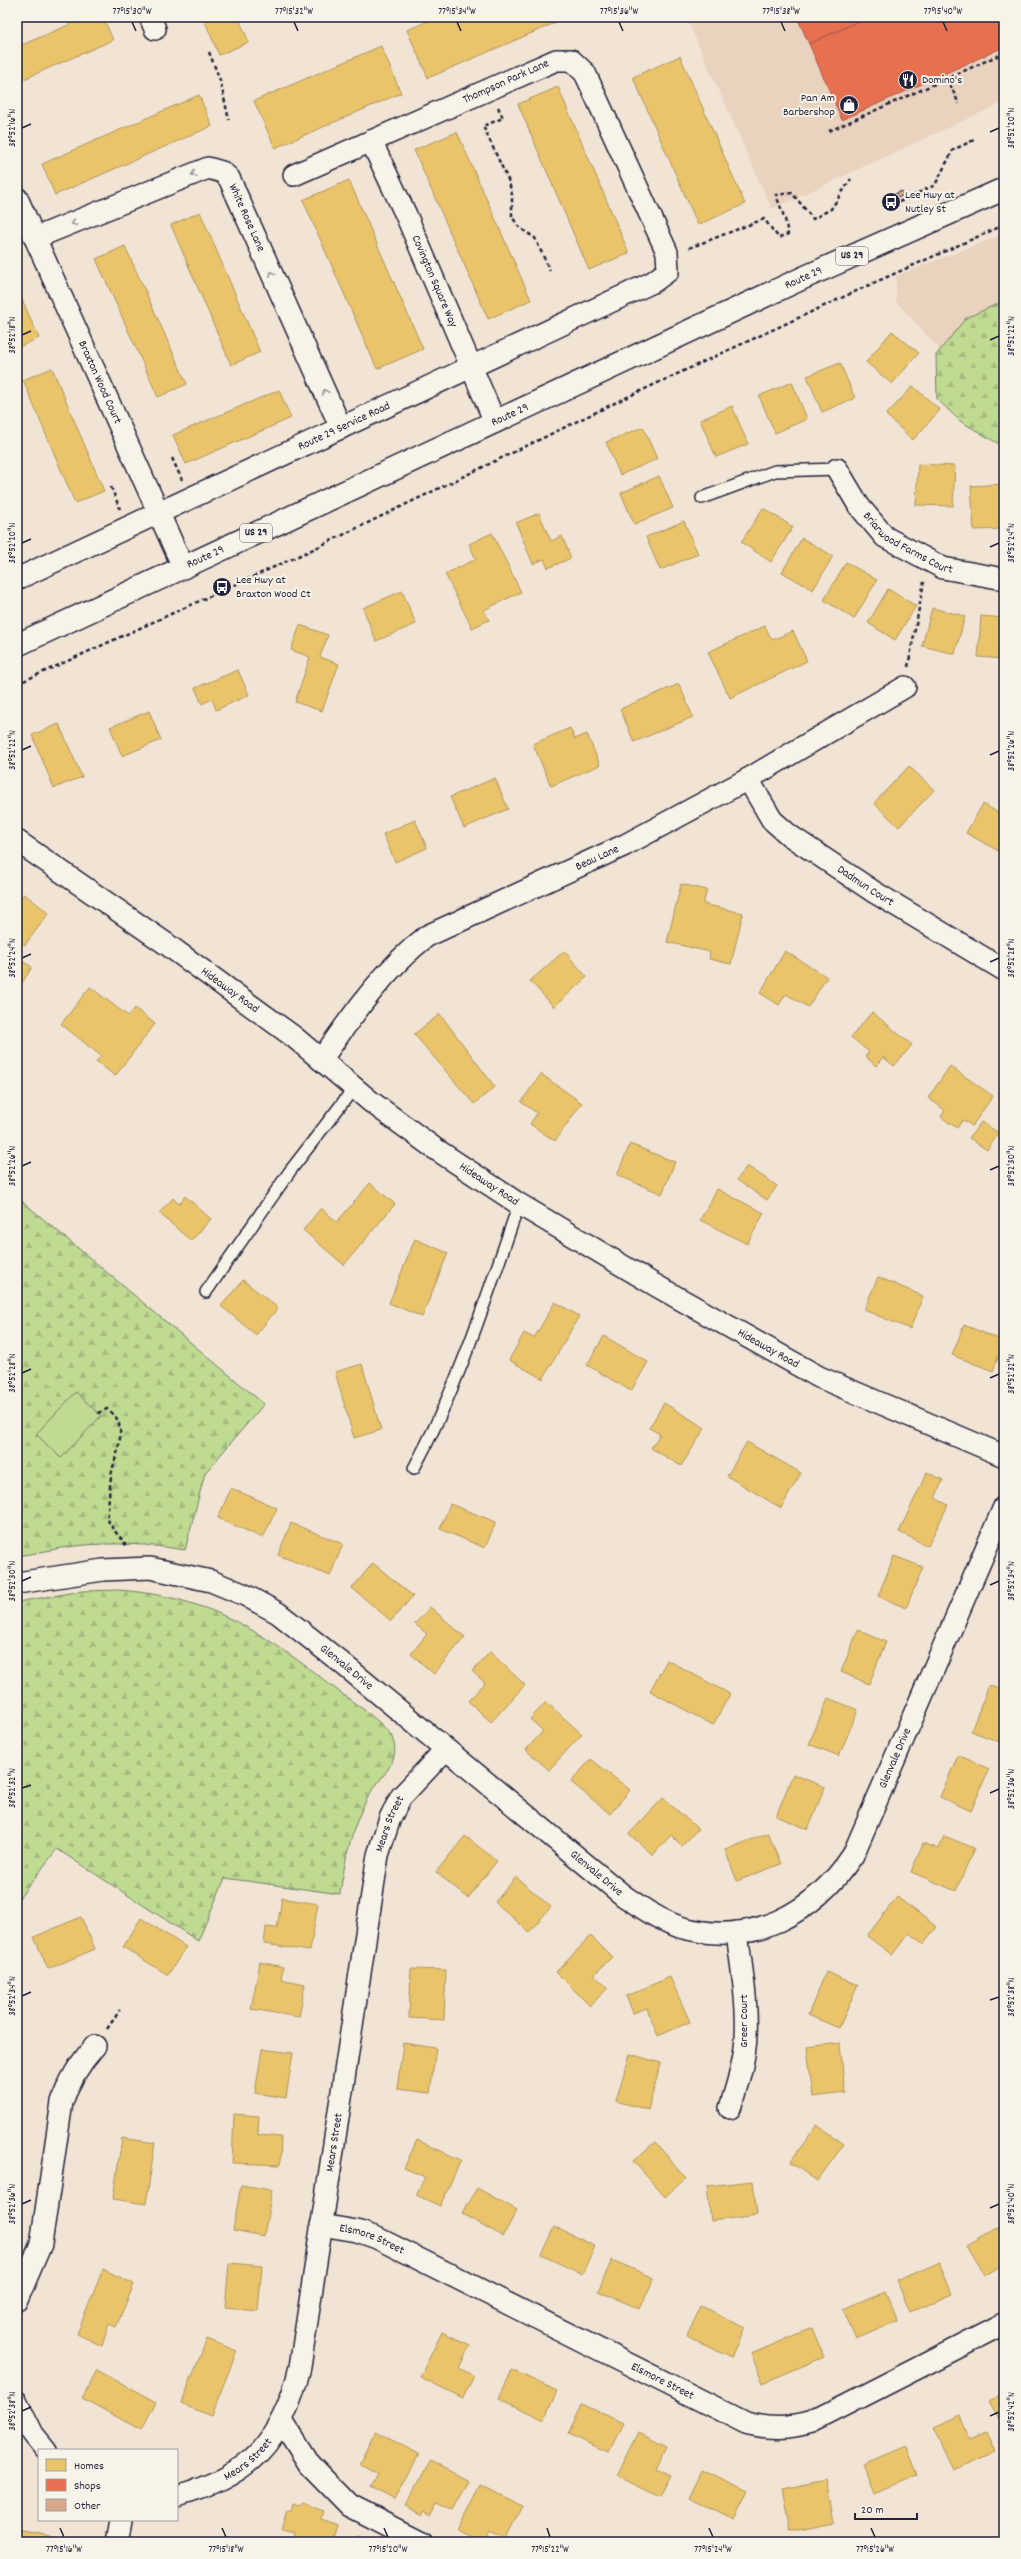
<svg xmlns="http://www.w3.org/2000/svg" width="1021" height="2559" font-family="Dekko,sans-serif">
<style>
.built{fill:#e9d2be}
.forest{fill:url(#forest-firs);stroke:#707e66}
.pitch{fill:#bfda91;stroke:#707e66}
.homes{fill:#e9c46a;stroke:#ad935c}
.shops{fill:#e76f51;stroke:#ac584a}
.building{fill:#d7a889;stroke:#22223b}
.lines{fill:none;stroke-linecap:round;stroke-linejoin:round}
.lane-casing{stroke:#22223b;stroke-width:14}
.street-casing{stroke:#22223b;stroke-width:24}
.primary-casing{stroke:#22223b;stroke-width:25}
.path{stroke:#22223b;stroke-width:2.5;stroke-dasharray:4 3;stroke-linecap:butt}
.lane{stroke:#f7f3e8;stroke-width:11}
.street{stroke:#f7f3e8;stroke-width:21}
.primary{stroke:#f7f3e8;stroke-width:22}
.oneway{stroke:#97959a}
.ticks{fill:none;stroke:#22223b;stroke-width:1.5}
.labels{text-anchor:middle;dominant-baseline:central;stroke-width:4;stroke-linejoin:round;paint-order:stroke}
.shield{fill:#f7f3e8;stroke:#62616f;stroke-width:1}
.shield-label{font-size:11px;font-weight:bold;fill:#22223b}
.poi-label{font-size:12px;fill:#22223b;stroke:#f7f3e8;text-anchor:start}
.street-label{font-size:12px;fill:#22223b;stroke:#f7f3e8}
.neatline{fill:none;stroke:#22223b;stroke-width:1.5}
.ticks-label{font-size:10px;text-anchor:middle;fill:#22223b}
</style>
<defs>
<pattern id="forest-firs" width="22" height="20" patternUnits="userSpaceOnUse"><rect width="22" height="20" fill="#bfda91"/><path d="M5 1l3.5 6h-7zM16 11l3.5 6h-7z" fill="#a4bb7e"/></pattern>
</defs>
<rect width="100%" height="100%" fill="#f1e4d5"/>
<filter id="ink" filterUnits="userSpaceOnUse"><feTurbulence type="fractalNoise" baseFrequency=".025" numOctaves="2"/><feDisplacementMap in="SourceGraphic" scale="8" xChannelSelector="R" yChannelSelector="G"/><feConvolveMatrix kernelMatrix="1 2 1 2 8 2 1 2 1" color-interpolation-filters="sRGB"/></filter>
<g filter="url(#ink)">
<path class="built" d="M686,17H1004V102L772,209Z
M1004,234V324L941,351L896,301V276Z"/>
<path class="forest" d="M1004,301V447L960,421L937,399L936,355L966,318Z
M17,1197L264,1404L205,1473L185,1550C148,1544 112,1542 75,1546C55,1548 36,1554 17,1556Z
M119,1590C213,1597 265,1634 337,1690C355,1704 377,1717 391,1735C394,1742 396,1748 394,1756C391,1770 375,1784 368,1797C351,1828 345,1860 340,1894L225,1878L198,1941L57,1849L17,1901V1602L82,1591Z"/>
<path class="pitch" d="M76,1392L101,1416L61,1458L36,1434Z"/>
<path class="homes" d="M87,17H103L113,40L17,82V47Z
M203,17H238L249,42L219,55Z
M438,17H552L555,23L428,78L407,30Z
M381,46L401,93L275,148L254,101Z
M680,56L745,204L698,225L633,77Z
M558,87L629,253L589,270L518,104Z
M199,95L212,126L55,195L42,164Z
M457,132L531,300L488,319L414,150Z
M349,180L423,349L377,369L303,200Z
M200,212L260,352L231,365L171,225Z
M125,246L187,384L158,397L96,259Z
M17,288L39,338L17,348Z
M892,331L919,353L892,384L866,362Z
M840,363L855,398L822,412L807,376Z
M52,368L104,491L75,503L23,380Z
M792,382L807,419L775,433L759,396Z
M913,386L940,410L913,440L886,415Z
M279,390L291,418L186,464L173,435Z
M732,406L748,444L716,457L700,420Z
M643,427L657,459L620,475L606,442Z
M918,464L955,466L953,506L916,505Z
M659,476L673,508L634,524L621,493Z
M1004,484V529L974,530L971,486Z
M763,508L793,527L771,562L741,542Z
M539,513L551,541L562,536L571,558L548,568L544,559L533,564L516,523Z
M684,521L698,554L660,570L646,537Z
M492,533L521,592L484,610L489,620L472,628L445,574L476,559L469,544Z
M802,538L833,556L813,590L782,572Z
M846,562L877,580L854,619L824,600Z
M888,589L916,606L895,640L868,623Z
M402,591L416,624L376,641L363,608Z
M932,608L965,616L955,654L922,646Z
M981,616L1004,618V659L978,657Z
M300,625L328,635L320,657L339,664L322,711L295,702L310,657L291,650Z
M765,626L772,640L793,631L807,661L730,698L708,652Z
M238,670L249,695L216,710L212,699L202,704L195,688Z
M679,684L693,717L634,742L620,709Z
M149,711L161,740L122,756L110,727Z
M59,724L82,777L54,788L32,735Z
M570,728L575,739L587,734L600,765L551,786L533,744Z
M909,766L934,790L899,827L874,803Z
M495,778L508,809L464,828L450,797Z
M983,804L1004,816V854L966,833Z
M415,820L427,848L395,862L383,834Z
M681,884L707,890L703,904L743,913L731,964L709,959L710,952L667,942Z
M24,894L49,913L25,945L17,939V903Z
M564,951L587,977L554,1007L530,981Z
M785,951L827,977L808,1007L786,994L779,1005L760,993Z
M17,958L32,967L17,991Z
M90,987L128,1016L135,1008L155,1024L115,1076L96,1061L101,1056L61,1024Z
M872,1012L912,1045L894,1066L883,1057L876,1066L865,1056L869,1052L851,1037Z
M440,1014L495,1087L474,1104L414,1034Z
M950,1066L993,1096L972,1126L963,1120L957,1128L941,1117L945,1110L928,1098Z
M541,1074L582,1103L555,1141L530,1124L537,1113L521,1102Z
M981,1122L999,1133L987,1150L969,1138Z
M630,1144L675,1162L662,1194L617,1175Z
M747,1166L777,1186L767,1200L737,1180Z
M370,1183L395,1204L344,1265L303,1230L321,1208L337,1222Z
M717,1189L764,1213L747,1244L700,1220Z
M185,1196L211,1219L191,1241L159,1213L173,1198L179,1204Z
M415,1239L448,1253L422,1317L389,1303Z
M878,1277L923,1296L910,1329L864,1310Z
M243,1280L278,1308L256,1335L221,1306Z
M555,1302L579,1316L543,1379L509,1360L524,1333L534,1338Z
M964,1325L1004,1341L993,1371L952,1355Z
M604,1336L648,1362L631,1391L587,1365Z
M362,1364L381,1430L354,1438L335,1372Z
M664,1403L705,1428L681,1466L651,1448L660,1434L649,1428Z
M747,1442L801,1473L781,1508L727,1476Z
M927,1472L943,1480L935,1498L948,1505L928,1546L899,1532Z
M231,1488L277,1508L263,1538L218,1518Z
M450,1504L496,1522L485,1548L440,1529Z
M291,1523L343,1544L330,1576L278,1555Z
M894,1556L923,1567L906,1608L878,1596Z
M373,1563L413,1596L391,1621L352,1588Z
M430,1607L465,1637L434,1674L411,1654L427,1634L415,1624Z
M858,1630L886,1642L869,1684L841,1672Z
M490,1652L525,1685L491,1722L468,1701L485,1683L472,1671Z
M667,1660L730,1694L713,1725L650,1691Z
M989,1685L1004,1691V1738L1002,1743L971,1731Z
M828,1698L858,1710L839,1756L809,1744Z
M546,1702L582,1734L549,1770L526,1750L543,1731L530,1719Z
M958,1755L989,1769L971,1811L940,1797Z
M591,1759L630,1790L610,1814L571,1782Z
M793,1774L825,1787L808,1829L776,1816Z
M663,1798L698,1829L682,1846L671,1835L653,1855L629,1834Z
M768,1833L781,1864L737,1881L725,1850Z
M465,1836L497,1861L468,1898L436,1872Z
M944,1836L974,1848L956,1891L911,1872L923,1843L939,1849Z
M516,1877L551,1907L529,1932L495,1902Z
M897,1897L937,1927L924,1944L909,1933L892,1955L867,1936Z
M282,1898L318,1904L310,1951L264,1944L266,1927L277,1928Z
M81,1917L95,1949L48,1969L34,1937Z
M141,1918L186,1947L168,1975L123,1947Z
M591,1936L612,1957L594,1975L608,1988L590,2006L556,1972Z
M260,1962L283,1967L281,1979L305,1984L299,2017L251,2009Z
M411,1969L446,1970L444,2020L409,2018Z
M826,1972L858,1985L839,2028L808,2015Z
M670,1977L690,2022L658,2036L647,2008L633,2013L626,1996Z
M403,2043L436,2048L430,2093L397,2089Z
M840,2043L845,2093L813,2097L807,2047Z
M262,2049L293,2053L286,2098L255,2093Z
M630,2054L661,2063L648,2110L616,2101Z
M234,2114L259,2116L258,2135L281,2137L280,2165L232,2163Z
M817,2125L844,2144L817,2181L790,2162Z
M122,2138L155,2143L146,2204L113,2199Z
M417,2140L461,2160L440,2206L416,2195L425,2177L404,2168Z
M655,2142L686,2178L665,2197L633,2161Z
M753,2181L757,2215L711,2221L707,2186Z
M241,2185L272,2190L264,2236L233,2230Z
M477,2188L517,2210L503,2236L462,2214Z
M1004,2224V2264L984,2276L966,2246Z
M554,2227L595,2246L582,2274L541,2255Z
M612,2260L654,2278L640,2309L598,2291Z
M940,2262L953,2294L910,2312L897,2281Z
M229,2263L262,2266L258,2311L225,2308Z
M103,2269L134,2284L116,2327L109,2324L102,2346L77,2334Z
M885,2291L898,2321L856,2339L843,2309Z
M701,2306L746,2327L732,2357L687,2336Z
M812,2328L824,2357L763,2383L751,2354Z
M442,2332L470,2345L459,2368L474,2376L463,2398L420,2377Z
M207,2339L237,2351L211,2416L181,2404Z
M97,2370L156,2402L141,2430L82,2398Z
M512,2370L557,2391L544,2420L499,2398Z
M1004,2392V2427L989,2400Z
M582,2404L623,2423L609,2452L568,2434Z
M961,2416L970,2438L987,2431L996,2452L953,2470L934,2428Z
M376,2432L419,2454L395,2500L370,2487L377,2473L360,2464Z
M639,2432L667,2446L656,2469L671,2476L660,2497L617,2476Z
M906,2447L917,2474L875,2492L863,2465Z
M430,2461L469,2481L453,2510L438,2502L431,2515L425,2511L422,2515L405,2506Z
M702,2469L748,2491L734,2520L688,2498Z
M826,2480L834,2522L789,2531L781,2489Z
M481,2485L522,2506L505,2540L489,2532L484,2542H477L457,2532Z
M303,2504L323,2511L321,2519L339,2525L334,2542H294L295,2533L281,2530L286,2513L291,2512L293,2505L300,2507Z
M17,2529L50,2535L49,2542H17Z
M358,2536L376,2542H356Z"/>
<path class="shops" d="M797,17H868L809,44Z
M868,17H1004V47L842,120L809,44Z"/>
<path class="building" d="M902,191L904,195L893,200L890,196Z"/>
<g class="lines">
<defs>
<path id="lane" d="M702,498L775,471L837,469
M206,1292L290,1171L354,1088
M414,1468C459,1385 488,1293 519,1204"/>
<g id="street">
<path d="M150,17L155,29"/>
<path id="s1" d="M371,141L406,215L495,422"/>
<path id="s2" d="M17,198L183,567"/>
<path id="s3" d="M35,238L208,168L222,172L229,178L341,428"/>
<path id="s4" d="M837,469L859,506L885,537L943,568L1004,579"/>
<path id="s5" d="M17,579L653,282L668,271L667,252L591,86L585,73L571,60H556L294,175"/>
<path id="s6" d="M748,779L772,820L789,835L874,892L1004,970"/>
<path id="s7" d="M17,841L165,943L294,1037L370,1101L434,1148L519,1204L655,1285L819,1377L1004,1456"/>
<path id="s8" d="M321,1060C352,1016 384,969 427,936L625,845L748,779L905,687"/>
<path id="s9" d="M17,1583L103,1570L150,1568L211,1581L245,1595L278,1613L338,1660L624,1896C642,1908 659,1920 680,1927C752,1948 814,1913 853,1855L1004,1507"/>
<path d="M730,2108C737,2085 745,2061 746,2036C748,2001 741,1967 737,1932"/>
<path id="s10" d="M321,2225L357,2231L377,2238L748,2424C771,2429 789,2429 812,2422L1004,2324"/>
<path d="M17,2300L41,2244L62,2102C69,2080 79,2064 95,2046"/>
<path d="M17,2402L33,2434L46,2450"/>
<path d="M282,2421L309,2464L350,2506L421,2542"/>
<path id="s11" d="M177,2496C251,2476 283,2440 300,2367L378,1855L390,1818L401,1797L445,1750"/>
<path d="M117,2542L121,2520"/>
</g>
<g id="primary">
<path id="s12" d="M17,645L803,278L1004,189"/>
</g>
</defs>
<use href="#lane" class="lane-casing"/>
<use href="#street" class="street-casing"/>
<use href="#primary" class="primary-casing"/>
<path class="path" d="M209,52L220,80L229,120
M947,78L959,104
M498,107L503,118L483,126L509,182L512,195V217L520,228L535,238L550,271
M829,131L1004,53
M899,202L935,185L953,150L974,140
M689,248L764,219L779,238L788,234L785,219L776,195L792,193L813,219L831,209L851,179
M172,458L182,480
M111,487L120,509
M908,667L924,582
M17,684L318,547L621,400L878,281L1004,225
M98,1413L107,1409C130,1423 117,1451 112,1471C111,1474 107,1513 108,1517C108,1529 123,1536 127,1548
M107,2029L120,2010"/>
<use href="#lane" class="lane"/>
<use href="#street" class="street"/>
<use href="#primary" class="primary"/>
</g>
<defs><path id="oneway-chevron" d="M-2-3.5L2.5 0L-2 3.5" fill="none" stroke-width="1.6" stroke-linecap="round" stroke-linejoin="round"/></defs>
<g class="oneway">
<use href="#oneway-chevron" transform="translate(194 174) rotate(157)"/>
<use href="#oneway-chevron" transform="translate(74 223) rotate(158)"/>
<use href="#oneway-chevron" transform="translate(272 274) rotate(-114)"/>
<use href="#oneway-chevron" transform="translate(325 392) rotate(-114)"/>
</g>
</g>
<path class="ticks" d="M132,22L136,31M294,22L298,31M457,22L461,31M619,22L623,31M781,22L785,31M943,22L947,31M22,128L31,124M990,132L999,128M22,335L31,331M990,340L999,336M22,543L31,539M990,547L999,543M22,750L31,746M990,755L999,751M22,958L31,954M990,962L999,958M22,1166L31,1162M990,1170L999,1166M22,1373L31,1369M990,1378L999,1374M22,1581L31,1577M990,1585L999,1581M22,1788L31,1785M990,1793L999,1789M22,1996L31,1992M990,2000L999,1997M22,2204L31,2200M990,2208L999,2204M22,2411L31,2407M990,2416L999,2412M60,2528L64,2537M222,2528L226,2537M384,2528L388,2537M547,2528L550,2537M709,2528L713,2537M871,2528L875,2537"/>
<defs>
<symbol id="restaurant-disc" viewBox="-11 -11 22 22"><circle r="9.5" fill="#22223b" stroke="#f7f3e8"/><path d="M-5-6h1v4h1v-4h1v4h1v-4h1v5L-1.5 .5V6h-2V.5L-5-1ZM5-6V6H3V1.5H1.5Q1.5-4 5-6Z" fill="#fff"/></symbol>
<symbol id="shop-disc" viewBox="-11 -11 22 22"><circle r="9.5" fill="#22223b" stroke="#f7f3e8"/><path d="M-5-2.5h2.3a2.7 3.5 0 0 1 5.4 0H5L5.5 6h-11ZM-1.5-2.5h3a1.5 2.3 0 0 0-3 0Z" fill="#fff"/></symbol>
<symbol id="bus-disc" viewBox="-11 -11 22 22"><circle r="9.5" fill="#22223b" stroke="#f7f3e8"/><path d="M-5-6H5V4H4V6H2V4H-2V6H-4V4H-5ZM-3.5-4V0h7V-4ZM-3.5 1.2v1.5H-2V1.2ZM2 1.2v1.5H3.5V1.2Z" fill="#fff"/></symbol>
</defs>
<g fill-rule="evenodd">
<use href="#restaurant-disc" x="897" y="69" width="22" height="22"/>
<use href="#shop-disc" x="838" y="94" width="22" height="22"/>
<use href="#bus-disc" x="880" y="191" width="22" height="22"/>
<use href="#bus-disc" x="211" y="576" width="22" height="22"/>
</g>
<g class="labels">
<g class="shield">
<rect x="836" y="247" width="32" height="18" rx="3"/>
<rect x="240" y="524" width="32" height="18" rx="3"/>
</g>
<g class="shield-label">
<text x="852" y="256">US 29</text>
<text x="256" y="533">US 29</text>
</g>
<g class="poi-label">
<text x="922" y="80">Domino's</text>
<text x="835" y="98" text-anchor="end">Pan Am<tspan x="835" dy="14">Barbershop</tspan></text>
<text x="905" y="195">Lee Hwy at<tspan x="905" dy="14">Nutley St</tspan></text>
<text x="236" y="580">Lee Hwy at<tspan x="236" dy="14">Braxton Wood Ct</tspan></text>
</g>
<g class="street-label">
<text transform="translate(506 82) rotate(-24)">Thompson Park Lane</text>
<text stroke="none"><textPath href="#s3" startOffset="254">White Rose Lane</textPath></text>
<text stroke="none"><textPath href="#s12" startOffset="868">Route 29</textPath></text>
<text stroke="none"><textPath href="#s1" startOffset="154">Covington Square Way</textPath></text>
<text stroke="none"><textPath href="#s2" startOffset="202">Braxton Wood Court</textPath></text>
<text stroke="none"><textPath href="#s12" startOffset="544">Route 29</textPath></text>
<text stroke="none"><textPath href="#s5" startOffset="361">Route 29 Service Road</textPath></text>
<text stroke="none"><textPath href="#s4" startOffset="106">Briarwood Farms Court</textPath></text>
<text stroke="none"><textPath href="#s12" startOffset="208">Route 29</textPath></text>
<text stroke="none"><textPath href="#s8" startOffset="351">Beau Lane</textPath></text>
<text stroke="none"><textPath href="#s6" startOffset="162">Dadmun Court</textPath></text>
<text stroke="none"><textPath href="#s7" startOffset="260">Hideaway Road</textPath></text>
<text stroke="none"><textPath href="#s7" startOffset="584">Hideaway Road</textPath></text>
<text stroke="none"><textPath href="#s7" startOffset="908">Hideaway Road</textPath></text>
<text stroke="none"><textPath href="#s9" startOffset="358">Glenvale Drive</textPath></text>
<text stroke="none"><textPath href="#s9" startOffset="1089">Glenvale Drive</textPath></text>
<text stroke="none"><textPath href="#s11" startOffset="741">Mears Street</textPath></text>
<text stroke="none"><textPath href="#s9" startOffset="682">Glenvale Drive</textPath></text>
<text transform="translate(744 2021) rotate(-90)">Greer Court</text>
<text stroke="none"><textPath href="#s11" startOffset="417">Mears Street</textPath></text>
<text stroke="none"><textPath href="#s10" startOffset="53">Elsmore Street</textPath></text>
<text stroke="none"><textPath href="#s10" startOffset="377">Elsmore Street</textPath></text>
<text stroke="none"><textPath href="#s11" startOffset="81">Mears Street</textPath></text>
</g>
</g>
<rect width="1021" height="2559" fill="none" stroke="#f7f3e8" stroke-width="44"/>
<rect x="38" y="2449" width="140" height="72" fill="#f7f3e8" stroke="#a29fa3"/>
<rect x="46" y="2459" width="20" height="12" fill="#e9c46a" stroke="#a29fa3"/>
<text x="74" y="2469" font-size="12" fill="#22223b">Homes</text>
<rect x="46" y="2479" width="20" height="12" fill="#e76f51" stroke="#a29fa3"/>
<text x="74" y="2489" font-size="12" fill="#22223b">Shops</text>
<rect x="46" y="2499" width="20" height="12" fill="#d7a889" stroke="#a29fa3"/>
<text x="74" y="2509" font-size="12" fill="#22223b">Other</text>
<path d="M855 2513v6h62v-6" fill="none" stroke="#22223b" stroke-width="2"/>
<text x="861" y="2513" font-size="12" fill="#22223b" stroke="#f7f3e8" stroke-width="3" paint-order="stroke">20 m</text>
<rect x="22" y="22" width="977" height="2515" class="neatline"/>
<g class="ticks-label">
<text x="132" y="14">77°15'30"W</text>
<text x="294" y="14">77°15'32"W</text>
<text x="457" y="14">77°15'34"W</text>
<text x="619" y="14">77°15'36"W</text>
<text x="781" y="14">77°15'38"W</text>
<text x="943" y="14">77°15'40"W</text>
<text transform="translate(11 128) rotate(-90)" y="4">38°52'16"N</text>
<text transform="translate(1010 128) rotate(-90)" y="4">38°52'20"N</text>
<text transform="translate(11 335) rotate(-90)" y="4">38°52'18"N</text>
<text transform="translate(1010 336) rotate(-90)" y="4">38°52'22"N</text>
<text transform="translate(11 543) rotate(-90)" y="4">38°52'20"N</text>
<text transform="translate(1010 543) rotate(-90)" y="4">38°52'24"N</text>
<text transform="translate(11 750) rotate(-90)" y="4">38°52'22"N</text>
<text transform="translate(1010 751) rotate(-90)" y="4">38°52'26"N</text>
<text transform="translate(11 958) rotate(-90)" y="4">38°52'24"N</text>
<text transform="translate(1010 958) rotate(-90)" y="4">38°52'28"N</text>
<text transform="translate(11 1166) rotate(-90)" y="4">38°52'26"N</text>
<text transform="translate(1010 1166) rotate(-90)" y="4">38°52'30"N</text>
<text transform="translate(11 1373) rotate(-90)" y="4">38°52'28"N</text>
<text transform="translate(1010 1374) rotate(-90)" y="4">38°52'32"N</text>
<text transform="translate(11 1581) rotate(-90)" y="4">38°52'30"N</text>
<text transform="translate(1010 1581) rotate(-90)" y="4">38°52'34"N</text>
<text transform="translate(11 1788) rotate(-90)" y="4">38°52'32"N</text>
<text transform="translate(1010 1789) rotate(-90)" y="4">38°52'36"N</text>
<text transform="translate(11 1996) rotate(-90)" y="4">38°52'34"N</text>
<text transform="translate(1010 1997) rotate(-90)" y="4">38°52'38"N</text>
<text transform="translate(11 2204) rotate(-90)" y="4">38°52'36"N</text>
<text transform="translate(1010 2204) rotate(-90)" y="4">38°52'40"N</text>
<text transform="translate(11 2411) rotate(-90)" y="4">38°52'38"N</text>
<text transform="translate(1010 2412) rotate(-90)" y="4">38°52'42"N</text>
<text x="64" y="2552">77°15'16"W</text>
<text x="226" y="2552">77°15'18"W</text>
<text x="388" y="2552">77°15'20"W</text>
<text x="550" y="2552">77°15'22"W</text>
<text x="713" y="2552">77°15'24"W</text>
<text x="875" y="2552">77°15'26"W</text>
</g>
</svg>
